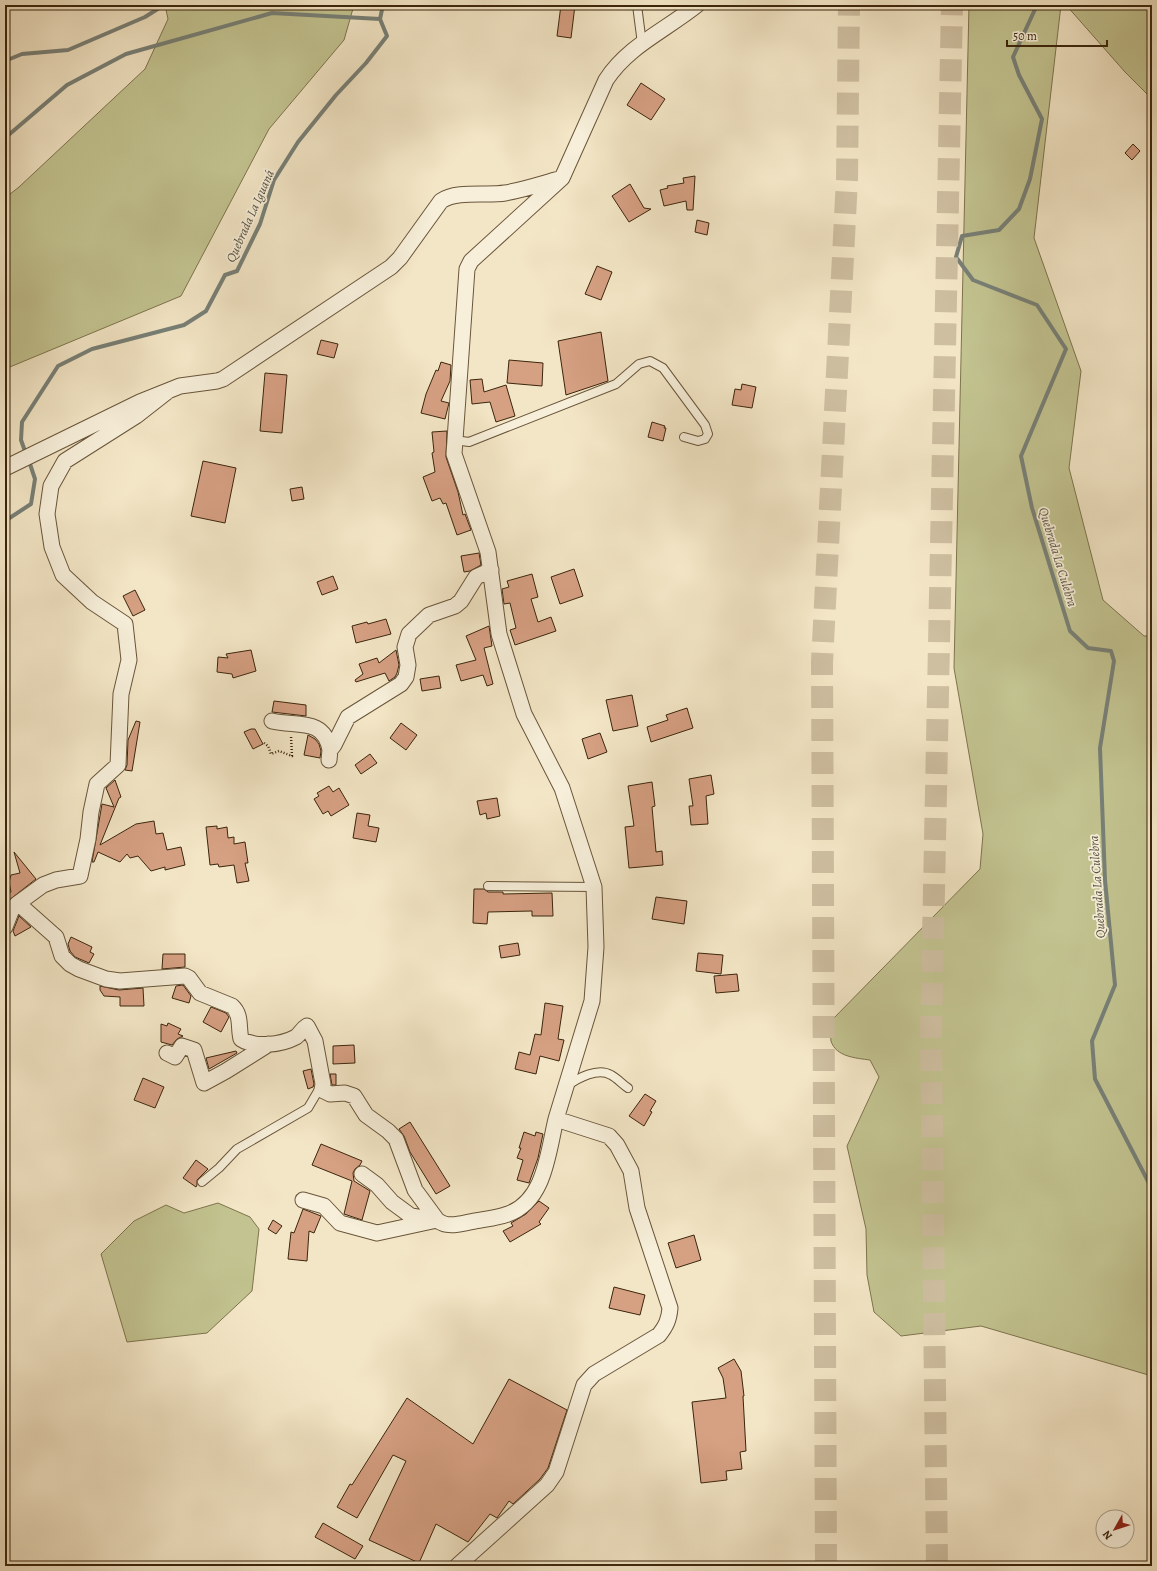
<svg xmlns="http://www.w3.org/2000/svg" width="1157" height="1571" font-family="Alegreya,serif">
<style>
.green{fill:#c2c390;stroke:#7e744e}
.lines{fill:none;stroke-linecap:round;stroke-linejoin:round}
.stream{stroke:#788077;stroke-width:4}
.building{fill:#d6a083;stroke:#3b250c}
.trunk-tunnel{stroke:#cebfa1;stroke-width:22;stroke-dasharray:22 11;stroke-linecap:butt}
.service-casing{stroke:#69553a;stroke-width:10}
.minor-casing{stroke:#69553a;stroke-width:17}
.path{stroke:#3b250c;stroke-width:2.5;stroke-dasharray:1 2;stroke-linecap:butt}
.service{stroke:#f7efda;stroke-width:8}
.minor{stroke:#f7efda;stroke-width:15}
.labels{text-anchor:middle;dominant-baseline:central;stroke-width:3.5;stroke-linejoin:round;paint-order:stroke}
.water-label{font-size:13px;font-style:italic;fill:#595342;stroke:#f7efda}
</style>
<rect width="100%" height="100%" fill="#f3e6c6"/>
<filter id="stains"><feTurbulence type="fractalNoise" baseFrequency=".005" numOctaves="4"/><feColorMatrix values="0 0 0 0 .2 0 0 0 0 .09 0 0 0 0 .02 0 0 0 .5 -.17"/></filter>
<radialGradient id="worn" r=".72"><stop offset=".6" stop-color="#630" stop-opacity="0"/><stop offset="1" stop-color="#630" stop-opacity=".3"/></radialGradient>
<path class="green" d="M165,5H354L344,40L269,129L181,296L5,369V198L19,187L145,69L168,19Z
M969,5H1061L1034,238L1081,371L1069,468L1103,600L1144,636H1152V1376L981,1326L901,1336L874,1312L867,1275L866,1229L847,1146L879,1077L870,1060C856,1058 836,1057 831,1041C830,1035 831,1027 831,1021L980,869L983,834L954,668Z
M1066,5H1152V99L1125,72Z
M218,1203L250,1217L259,1229L252,1291L207,1333L127,1342L101,1254L134,1221L166,1205L184,1213Z"/>
<g class="lines">
<path class="stream" d="M1037,5L1013,57L1019,75L1042,119L1030,179L1019,209L999,230L962,236L956,257L973,280L1037,305L1066,349L1021,456L1032,508L1070,631L1088,648L1111,651L1114,661L1100,748L1105,880L1115,985L1092,1041L1095,1079L1152,1189
M5,61L22,54L68,50L145,17L164,5
M5,138L67,85L126,54L272,13L380,19
M26,454L21,440L22,422L58,366L92,349L184,325L206,311L225,275L237,271L260,224L274,180L298,142L336,95L366,63L387,36L380,19L383,5
M5,521L31,504L35,479L29,461"/>
</g>
<path class="building" d="M561,5H575L571,38L557,36Z
M641,83L665,99L651,120L627,105Z
M1133,144L1140,151L1132,160L1125,153Z
M695,176L693,210H687L686,201L664,206L660,190L668,188L667,186L684,183L683,178Z
M630,184L644,208L651,209L629,222L612,196Z
M697,220L709,223L707,235L695,232Z
M597,266L612,272L601,300L585,294Z
M601,332L608,381L566,395L558,341Z
M321,340L338,344L334,358L317,354Z
M509,360L543,363L542,386L507,383Z
M441,362L451,365L450,381L441,401L449,403L445,419L421,413L426,394L436,370L438,371Z
M265,373L287,375L282,433L260,431Z
M482,379L484,392L506,385L515,416L496,422L490,402L472,404L470,380Z
M742,384L756,387L752,408L732,405L735,389L741,390Z
M652,422L665,426L664,428H666L663,441L648,437Z
M447,431L446,457L458,492L463,515L465,514L471,530L457,535L446,503L443,504L440,498L432,501L423,477L435,472L432,453L434,452L432,432Z
M203,461L236,468L225,523L191,516Z
M302,487L304,499L292,501L290,489Z
M479,553L481,565L470,571L464,572L461,556Z
M574,569L583,596L560,604L551,577Z
M532,574L538,597L531,599L538,622L551,617L556,631L515,645L510,630L516,628L510,603L504,604L502,589L509,587L507,581Z
M333,576L338,589L322,595L317,582Z
M135,590L145,610L133,616L123,596Z
M386,619L391,634L356,643L352,626L367,622L368,624Z
M489,626L492,646L484,648L493,684L487,686L483,675L461,681L456,665L476,660L466,636Z
M251,650L256,671L233,678L232,674L217,672L218,657L228,658L226,654Z
M396,650L399,665L397,673L395,677L389,681L385,673L356,682L355,680L363,674L359,664L377,658L379,663Z
M439,676L441,688L422,691L420,679Z
M632,695L638,726L613,731L606,700Z
M274,701L306,705V716L272,712Z
M687,708L693,728L651,742L647,727L668,720L666,715Z
M136,721L140,722L132,771L125,770L127,765L128,740Z
M401,723L417,735L406,750L390,738Z
M251,729H255L263,744L253,749L244,732Z
M600,733L607,752L588,759L582,739Z
M308,735L315,739L319,744L321,751L320,758L304,755Z
M370,754L377,763L361,774L355,765Z
M711,775L714,794L706,796L708,824L691,825L689,806H693L689,779Z
M115,780L121,797L119,798L100,845L136,824L154,821L156,834L163,833L167,850L181,847L185,865L165,870V867L151,871L138,856L130,858L127,854L120,862L98,852L94,862H92L102,804L114,807L106,788Z
M652,782L655,806L652,807L656,852L662,851L663,865L629,868L625,827L634,826L628,786Z
M329,786L333,792L339,788L349,805L331,816L328,811L323,814L314,799L319,796L317,793Z
M497,798L500,816L487,819L486,813L480,815L477,801Z
M357,813L370,815L368,826L379,828L376,842L353,838Z
M217,826V829L227,827L228,838L234,837V844L245,842L248,863H245L249,881L237,883L234,865L219,867L218,864L210,865L206,827Z
M14,852L36,879L8,901L6,894L11,892L9,882L11,875L20,873Z
M474,889H484L488,892H503V894L552,893L553,916H532V911L488,912L487,924L473,923Z
M656,897L687,901L684,924L652,919Z
M19,916L31,927L15,936L13,931Z
M71,937L92,947L90,952L94,954L89,963L75,957L70,951L68,944Z
M518,943L520,955L501,958L499,946Z
M698,953L723,955L721,974L696,971Z
M163,954H185V967L162,969Z
M737,974L739,991L716,993L714,976Z
M183,985L191,996L189,1003L172,998L176,986Z
M100,986L119,990L143,988L144,1006H120V997L104,996L100,990Z
M545,1003L563,1006L558,1039L564,1040L559,1061L540,1056L536,1074L515,1069L519,1052L530,1055L535,1034L541,1035Z
M211,1007L226,1013L229,1017L221,1032L203,1022Z
M168,1023L181,1029L178,1034L183,1036L177,1039L172,1045L161,1042V1024L167,1026Z
M354,1045L355,1063L333,1064V1046Z
M236,1051L237,1053L209,1069L206,1058Z
M311,1069L314,1084L313,1087L308,1089L303,1071Z
M330,1074H336V1085H332Z
M143,1078L164,1087L155,1108L134,1100Z
M645,1094L656,1101L650,1111L652,1112L644,1126L629,1116Z
M410,1122L450,1186L436,1194L410,1152L404,1136L399,1129Z
M524,1132L535,1136L536,1132L543,1134L538,1158L529,1183L517,1180L523,1160L517,1158L521,1148H519Z
M321,1144L362,1161L360,1165L355,1169L353,1173L354,1181L370,1191L362,1220L344,1214L352,1181L312,1165Z
M196,1160L208,1169L197,1180V1185L196,1187L183,1178Z
M539,1201L549,1208L539,1222L541,1224L510,1242L503,1231L513,1226L511,1223L526,1214Z
M303,1209L321,1216L314,1233L309,1231L307,1261L288,1259L291,1232L294,1233Z
M273,1220L282,1226L276,1234L268,1229Z
M694,1235L701,1260L676,1268L668,1243Z
M614,1287L645,1295L640,1315L609,1308Z
M734,1359L741,1371L744,1396H743L746,1451L740,1452L742,1469L726,1471L727,1480L701,1483L692,1402L726,1398L723,1378L718,1368Z
M509,1379L567,1410L548,1468L540,1479L513,1504L509,1501L497,1518L490,1514L468,1542L436,1524L419,1563L369,1540L406,1461L393,1455L357,1518L337,1507L350,1484L352,1485L407,1398L473,1444Z
M323,1523L363,1546L355,1559L315,1537Z"/>
<g class="lines">
<path class="trunk-tunnel" d="M826,1566L822,662L847,179L849,5
M937,1566L931,1037L952,5"/>
<defs>
<path id="service" d="M637,5L642,44
M454,440L469,442L616,384L639,364L650,361L663,368L705,425L708,434L705,439L698,441L684,437
M488,886L594,887
M567,1086C578,1078 598,1067 611,1075C617,1078 622,1084 628,1088
M202,1182L219,1168L237,1149L308,1108L321,1086"/>
<path id="minor" d="M5,468L140,402L180,386L217,381L223,379L391,267L400,258L441,201C457,190 487,196 505,193C523,190 541,184 559,179
M272,721C296,727 324,717 330,750
M329,760L330,750L334,745L348,717L401,684L406,677L408,665L405,647L409,634L429,615L455,606L461,601L476,577L491,570
M17,904L43,885L56,880L80,876L88,839L91,812L97,784L118,765L121,694L129,660L125,624L92,602L63,575L52,547L47,514L51,486L65,461L136,416L168,391
M5,927L12,909L17,904L21,906L56,937L62,956L70,964L79,969L106,979L120,981L185,976L189,978L200,993L232,1006C242,1015 238,1027 241,1039C255,1048 281,1045 296,1037C300,1034 302,1029 307,1026L315,1041L323,1084L322,1090L330,1094L345,1093L354,1096L366,1115L388,1131L396,1139L415,1190L437,1220C448,1229 462,1223 475,1221C485,1219 498,1218 508,1214C545,1201 548,1152 556,1119
M167,1053L175,1057L182,1046L194,1050L204,1083L226,1071L269,1044
M362,1174L377,1185L392,1202L411,1216L430,1219
M303,1200L324,1206L340,1223L377,1233L437,1220
M457,1566L547,1485L556,1472L584,1385L594,1374L659,1335C666,1326 669,1320 670,1308L637,1208L631,1171L617,1145L609,1136L556,1119L592,1001L596,947L594,887L562,788L524,714L499,634L488,552L454,454L467,269L471,261L562,178L606,80C628,46 666,30 697,5"/>
</defs>
<use href="#service" class="service-casing"/>
<use href="#minor" class="minor-casing"/>
<path class="path" d="M264,743L268,746L271,754L279,751L292,756L291,736"/>
<use href="#service" class="service"/>
<use href="#minor" class="minor"/>
</g>
<g class="labels">
<g class="water-label">
<text transform="translate(250 216) rotate(-66)">Quebrada La Iguaná</text>
<text transform="translate(1058 557) rotate(73)">Quebrada La Culebra</text>
<text transform="translate(1097 887) rotate(-94)">Quebrada La Culebra</text>
</g>
</g>
<rect width="1157" height="1571" fill="none" stroke="#f3e6c6" stroke-width="20"/>
<rect x="6" y="6" width="1145" height="1559" fill="none" stroke="#3b250c" stroke-width="2"/>
<rect x="10" y="10" width="1137" height="1551" fill="none" stroke="#3b250c"/>
<g transform="translate(1115 1529) rotate(231)"><circle r="19" fill="#f7efda" stroke="#ac9e88"/>
<path d="M0-3L7 15L0 10L-7 15Z" fill="#8f2418"/>
<text y="-6" font-size="11" font-weight="bold" text-anchor="middle" fill="#3b250c">N</text>
</g>
<path d="M1007 40v6h100v-6" fill="none" stroke="#3b250c" stroke-width="2"/>
<text x="1013" y="40" font-size="12" fill="#3b250c" stroke="#f7efda" stroke-width="3" paint-order="stroke">50 m</text>
<rect width="100%" height="100%" filter="url(#stains)"/>
<rect width="100%" height="100%" fill="url(#worn)"/>
</svg>
